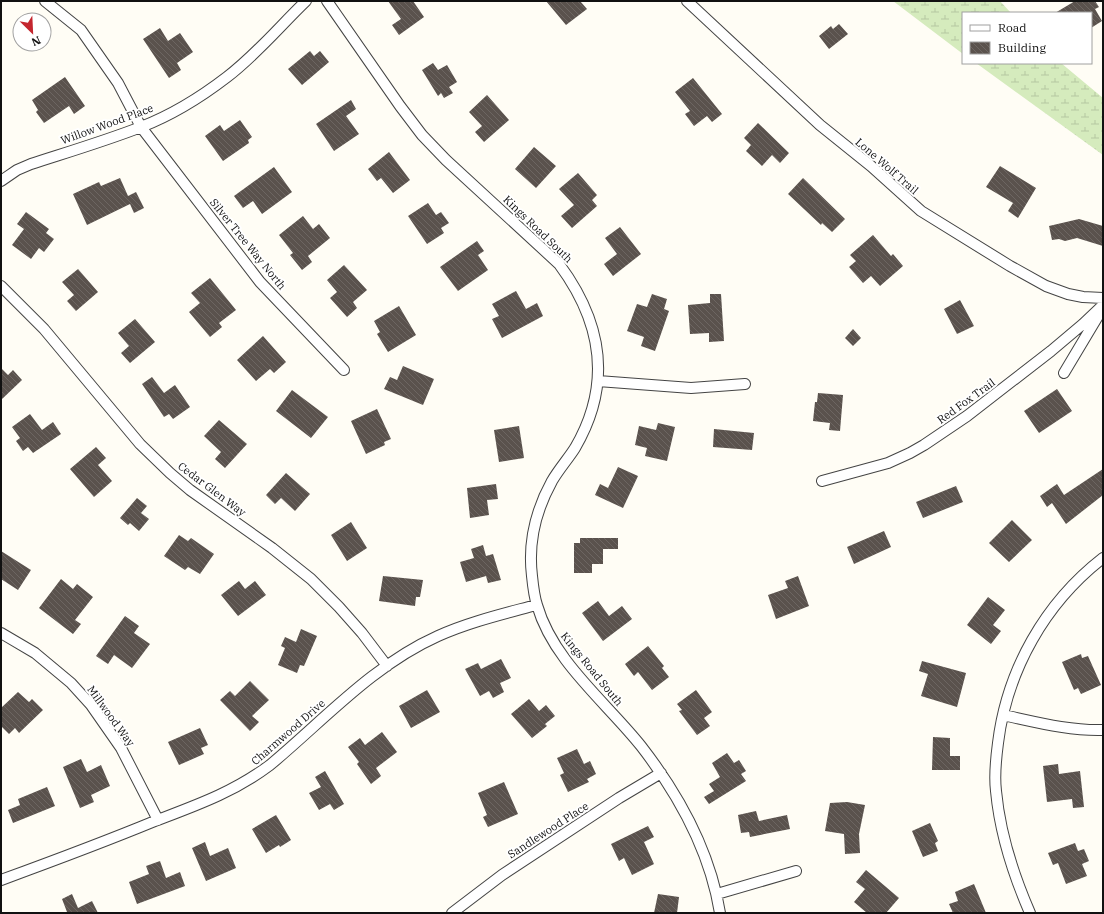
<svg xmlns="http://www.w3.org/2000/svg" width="1104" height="914" font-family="'IBM Plex Serif',serif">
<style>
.wetland{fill:url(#wetland-marsh)}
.building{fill:url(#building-back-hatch)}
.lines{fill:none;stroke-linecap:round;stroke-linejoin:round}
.street-casing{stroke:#444;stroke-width:12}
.street{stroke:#fff;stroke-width:10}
.labels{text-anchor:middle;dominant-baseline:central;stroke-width:4;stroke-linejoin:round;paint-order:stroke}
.street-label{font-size:11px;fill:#111;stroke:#fff}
</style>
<defs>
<pattern id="wetland-marsh" width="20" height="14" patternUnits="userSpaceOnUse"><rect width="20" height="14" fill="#d5ebbd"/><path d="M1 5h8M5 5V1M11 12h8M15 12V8" fill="none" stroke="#b6c8a1"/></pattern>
<pattern id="building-back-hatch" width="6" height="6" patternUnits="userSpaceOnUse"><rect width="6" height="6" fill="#5a524d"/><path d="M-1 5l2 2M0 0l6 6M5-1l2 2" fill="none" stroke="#6d6662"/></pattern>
</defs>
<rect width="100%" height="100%" fill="#fffdf5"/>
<path class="wetland" d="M893,1H1000L1011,13H963V54Z
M976,63H1061L1103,98V155Z"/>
<path class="building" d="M388,1H413L424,17L399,35L392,25L401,19Z
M546,1H580L587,9L566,25Z
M1075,1H1095L1099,7L1095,9L1102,21L1091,28V13H1055Z
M839,24L848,34L829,49L819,36L831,26L833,29Z
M160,28L168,41L180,33L193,52L177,63L181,70L169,78L143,39Z
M310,51L314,56L320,51L329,62L302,85L288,69Z
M433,63L438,70L447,65L457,82L449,87L453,93L444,98L441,93L438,96L422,70Z
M65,77L85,106L74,114L69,106L44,123L36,112L38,110L32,100Z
M693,78L722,114L712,122L707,116L694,126L685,114L690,111L675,92Z
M487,95L509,120L484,142L475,132L482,126L469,112Z
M351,100L356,109L346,116L359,134L334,151L316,124Z
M240,120L252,137L248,140L249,143L223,161L205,136L220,125L224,131Z
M758,123L789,153L780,163L772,155L762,166L746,151L751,145L744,138Z
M534,147L556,166L536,188L515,169Z
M389,152L410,180L393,193L381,178L377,181L368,169Z
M1000,166L1036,188L1018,218L1008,211L1013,203L986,187Z
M274,167L292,192L262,214L253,201L243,208L234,196Z
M578,173L597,195L592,200L597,206L572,228L561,216L574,205L559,189Z
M120,178L128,196L136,192L144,208L134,213L130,204L87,225L73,194L99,182L101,186Z
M803,178L845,219L832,232L822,223L821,225L788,194Z
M428,203L436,215L441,212L449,223L441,228L444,233L427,244L408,216Z
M26,212L49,229L46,233L54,239L44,252L39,248L31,259L12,245L24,229L17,224Z
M303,216L313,229L319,224L330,238L308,256L312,262L302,270L290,255L293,253L279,235Z
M1079,219L1103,226V246L1077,238L1065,241L1059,239L1052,240L1049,226Z
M620,227L641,254L613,276L604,264L617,254L605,238Z
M873,235L891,256L893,254L903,266L880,286L871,276L863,283L849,267L856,261L850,255Z
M477,241L484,251L478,255L488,270L458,291L440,267Z
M344,265L367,290L353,302L357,308L347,317L330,298L337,292L327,280Z
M78,269L98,292L76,311L67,301L74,295L62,282Z
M210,278L236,310L219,323L222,327L210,337L189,312L200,303L191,293Z
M516,291L526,309L537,303L543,316L502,338L492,319L499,316L492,304Z
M652,294L667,299L664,309L669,311L655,351L641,346L644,337L627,331L637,304L647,307Z
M710,294H721L724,341L709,342V333L690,334L688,305L710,303Z
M960,300L974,326L957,334L944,309Z
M399,306L416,335L388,352L377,334L380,332L374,321Z
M135,319L155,342L130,363L121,353L129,346L118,333Z
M853,329L861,338L853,346L845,338Z
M263,336L286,362L274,373L270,369L256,381L237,360Z
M403,366L434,379L423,405L384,389L390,377L397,380Z
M1,368L8,375L13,370L22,380L1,400Z
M152,377L164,393L175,385L190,407L173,419L169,414L164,417L142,384Z
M1057,389L1072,411L1039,433L1024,411Z
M292,390L328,417L311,438L276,411Z
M818,393L843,395L840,431L829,430L830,423L813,421L815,402H817Z
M377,409L391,439L384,442L385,445L366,454L351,421Z
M30,414L42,430L53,422L61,434L33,453L28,447L23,451L16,441L20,438L12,427Z
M219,420L247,444L225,468L215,459L221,452L204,436Z
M658,423L675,427L667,461L645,456L647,448L635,445L639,426L656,430Z
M519,426L524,458L499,462L494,430Z
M714,429L754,433L752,450L713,447Z
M96,447L106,458L98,465L112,481L94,497L70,469Z
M618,467L638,476L623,508L595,495L600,484L608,488Z
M1103,469V495L1066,524L1052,503L1047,507L1040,496L1057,484L1064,495Z
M286,473L310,494L295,511L281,498L275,504L266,495Z
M496,484L498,499L487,500L489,515L470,518L467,488Z
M956,486L963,502L923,518L916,502Z
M137,498L147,506L141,513L149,519L139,531L130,523L128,525L120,518Z
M1012,520L1032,540L1009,562L989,543Z
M351,522L367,548L347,561L331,535Z
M884,531L891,547L854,564L847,547Z
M179,535L188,541L191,538L214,554L200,574L188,567L185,570L164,556Z
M580,538H618V549H603V564H592V573H574V543H580Z
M483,545L486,556L493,554L501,580L488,583L486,576L466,582L460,562L474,558L471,549Z
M1,551L31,570L18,590L1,579Z
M383,576L423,580L420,597H416L415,606L379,601Z
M798,576L809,606L776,619L768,595L788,588L785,581Z
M61,579L73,589L77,584L93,597L75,620L81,624L73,634L39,608Z
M239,581L245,589L255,581L266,595L238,616L221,595Z
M988,597L1005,610L993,625L1001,631L991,644L967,625Z
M598,601L609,616L622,606L632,619L603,641L582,613Z
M125,616L139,626L134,633L150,644L132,668L114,655L108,664L96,656Z
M301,629L317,636L304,666L300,665L297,673L278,665L285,648L281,646L285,637L296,642Z
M648,646L664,666L662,668L669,677L652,690L638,672L634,676L625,664Z
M1081,654L1082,658L1088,656L1101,685L1081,694L1078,688L1074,690L1062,662Z
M501,659L511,678L500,683L504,692L493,698L489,691L480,696L465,669L478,663L481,669Z
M922,661L966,673L957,707L921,696L928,674L919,671Z
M250,681L269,700L252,716L259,722L250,731L220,700L230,691L235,696Z
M427,690L440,712L411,728L399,706Z
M696,690L712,712L704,718L710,726L697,735L679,711L682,710L677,704Z
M18,692L29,702L32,699L43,710L19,733L15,728L9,734L1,726V708Z
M529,699L539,711L546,705L555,716L545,724L547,726L532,738L511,714Z
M200,728L208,745L201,748L204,754L179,765L168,742Z
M382,732L397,752L376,768L381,776L371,784L357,764L359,762L348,747L360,738L365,745Z
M933,737L950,738V756H960V770H932Z
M577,749L584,764L590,761L596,774L587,779L589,782L568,792L560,775L564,773L557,758Z
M727,753L734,763L739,760L746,771L741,774L746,781L709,804L704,797L714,791L709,784L720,777L712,763Z
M81,759L87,772L101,765L110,786L91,795L94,802L80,808L63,767Z
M1058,764L1059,774L1080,771L1084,807L1073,808L1072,799L1047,802L1043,766Z
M325,771L344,804L334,810L330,804L319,810L309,793L321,787L315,777Z
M504,782L518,814L488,827L483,817L487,815L478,793Z
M47,787L55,806L13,823L8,810L20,805L18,799Z
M847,802L865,805L859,834L860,853L845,854L844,834L825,831L830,803Z
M756,811L759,821L787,815L790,829L750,837L749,832L741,833L738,815Z
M276,815L291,840L280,847L279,845L266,853L252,829Z
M930,823L938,841L935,843L938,851L923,857L912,831Z
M648,826L654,837L644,842L654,864L632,875L624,858L619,861L611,844Z
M205,842L210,856L228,848L236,868L206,881L192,848Z
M1075,843L1078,851L1084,849L1089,861L1082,864L1087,876L1066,884L1058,863L1053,865L1048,853Z
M160,861L166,878L180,872L185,886L137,904L129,882L149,874L146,866Z
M866,870L899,898L886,913H867L854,902L865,889L856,882Z
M974,884L986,913H953L949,904L958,901L955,892Z
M72,894L78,908L92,901L98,913H66L67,912L62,899Z
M658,894L679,897L677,913H654Z"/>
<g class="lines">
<defs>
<path id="street" d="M45,1L81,30L118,83L141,127L260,282L344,370
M327,1L400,106L422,135L446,160L559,264C602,322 613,383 575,448C568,459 559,469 552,481C536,510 528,543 532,576C533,586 534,596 537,605C553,661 606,702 641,746C679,795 710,851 720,913
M687,1L820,125L871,166L921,211L1010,266L1046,286L1068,294L1083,297L1103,298
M1,181L17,170L31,164C68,152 105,141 141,127C172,115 201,97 227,77C256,55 280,26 306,1
M1,286L44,329L140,444L170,473L190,490L272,548L311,579L339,607L362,633L387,666
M1064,373L1101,311
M598,381L691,388L745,384
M822,481L888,463L910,453L924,445L967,416L1051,351L1083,324L1103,305
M1,633L35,653L71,683L91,705L121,748L158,820
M1003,715C1036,722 1069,731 1103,730
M1,880C53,861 104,842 155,821C197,805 234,792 270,765C324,720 373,665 438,636C469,622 503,614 536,605
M717,894L796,871
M452,913L502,875L619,798L661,773
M1030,913C1013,874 1000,834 996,791C994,775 996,758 998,743C1007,670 1045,603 1103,558"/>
</defs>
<use href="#street" class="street-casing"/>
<use href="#street" class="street"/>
</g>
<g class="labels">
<g class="street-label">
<text transform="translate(107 124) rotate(-20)">Willow Wood Place</text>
<text transform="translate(887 166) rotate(41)">Lone Wolf Trail</text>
<text transform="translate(538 229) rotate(44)">Kings Road South</text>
<text transform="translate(248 244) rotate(51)">Silver Tree Way North</text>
<text transform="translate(966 401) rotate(-36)">Red Fox Trail</text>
<text transform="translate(212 489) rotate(37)">Cedar Glen Way</text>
<text transform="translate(592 669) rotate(51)">Kings Road South</text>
<text transform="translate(111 716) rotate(54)">Millwood Way</text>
<text transform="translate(288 732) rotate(-41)">Charmwood Drive</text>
<text transform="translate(548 830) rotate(-33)">Sandlewood Place</text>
</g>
</g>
<rect width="1104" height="914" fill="none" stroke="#111111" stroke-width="4"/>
<rect x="962" y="12" width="130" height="52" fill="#ffffff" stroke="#a0a0a0"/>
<rect x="970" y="25" width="20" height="6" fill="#ffffff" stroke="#a0a0a0"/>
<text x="998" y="32" font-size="12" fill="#111111">Road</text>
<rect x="970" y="42" width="20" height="12" fill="url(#building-back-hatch)" stroke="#a0a0a0"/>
<text x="998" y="52" font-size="12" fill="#111111">Building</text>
<g transform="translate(32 32) rotate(156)"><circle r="19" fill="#ffffff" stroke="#a0a0a0"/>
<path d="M0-3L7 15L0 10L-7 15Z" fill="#c4262e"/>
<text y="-6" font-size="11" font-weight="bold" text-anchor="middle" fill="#111111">N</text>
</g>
</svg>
